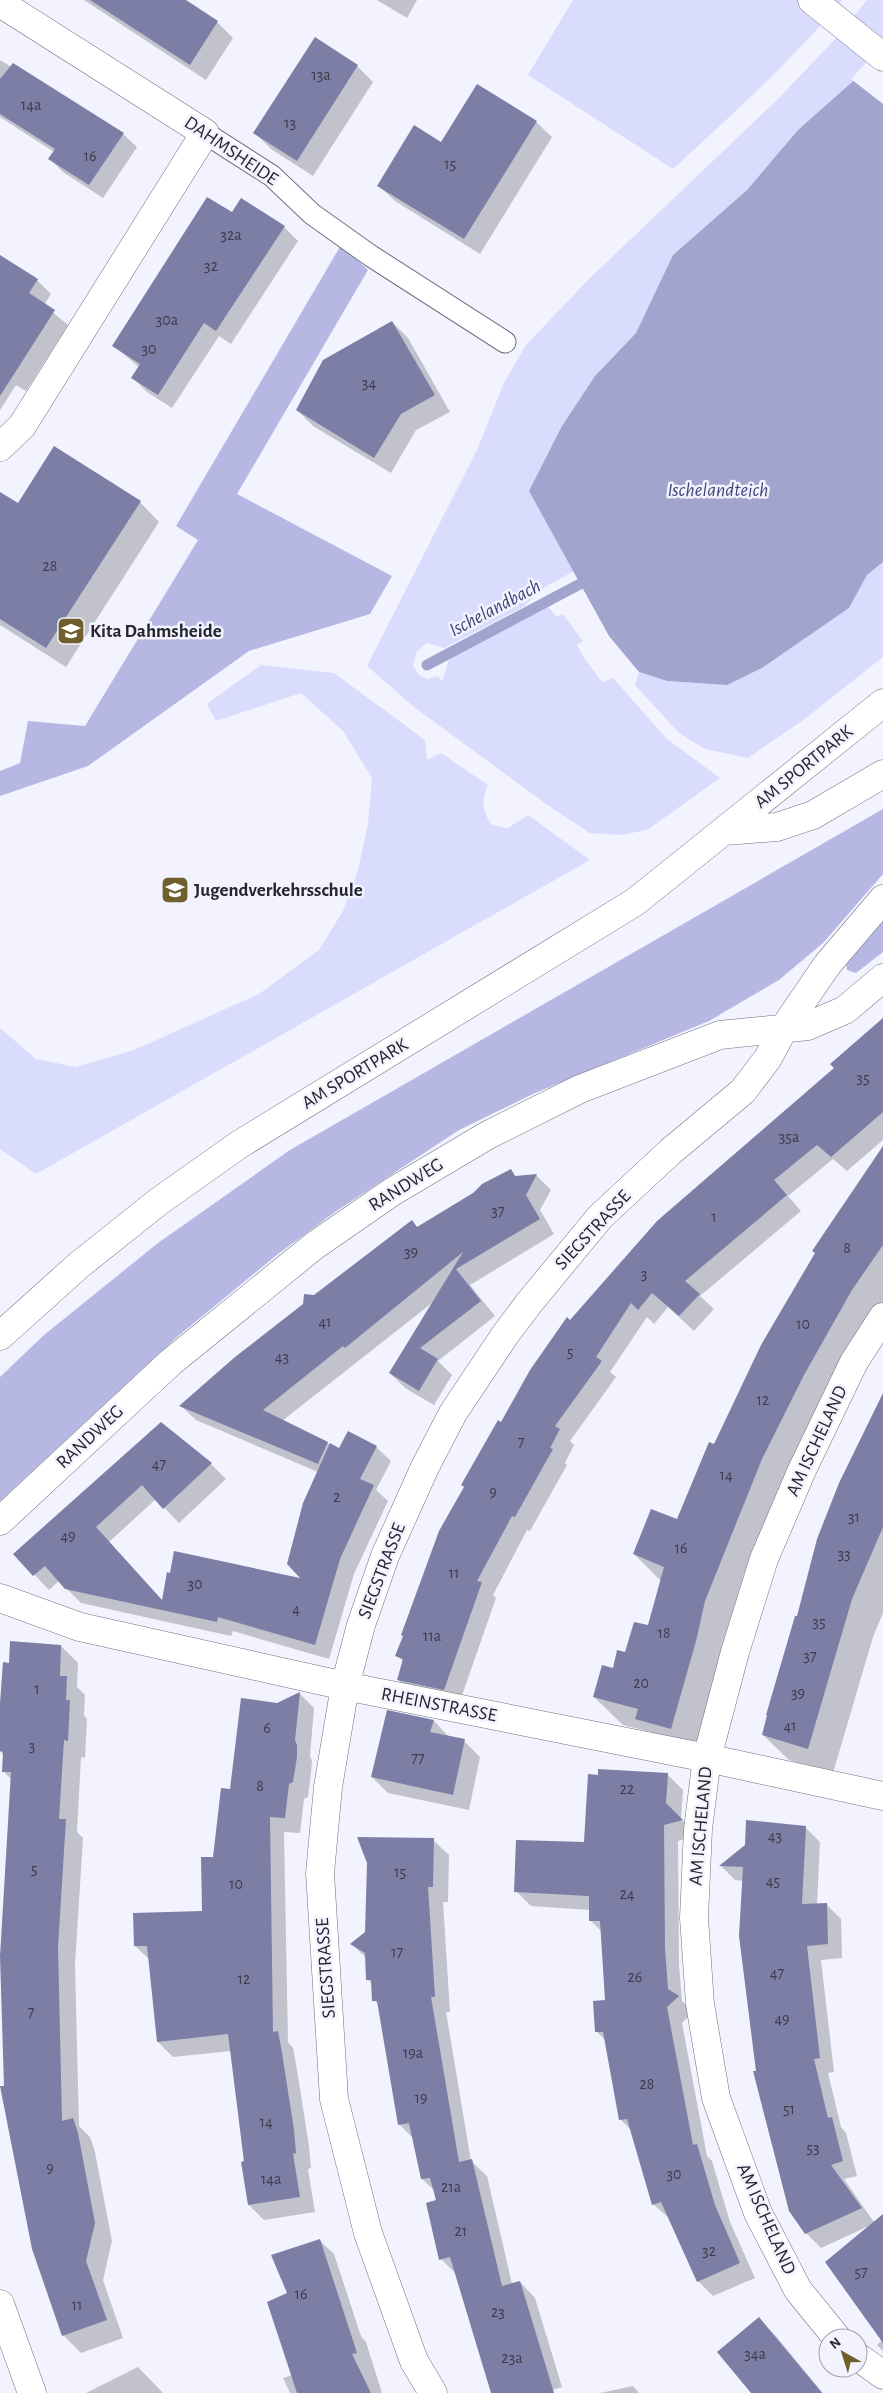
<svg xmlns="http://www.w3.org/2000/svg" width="883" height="2393" font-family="'Alegreya Sans',sans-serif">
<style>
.green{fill:#dadcfd}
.forest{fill:#b6b8e3}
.water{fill:#a1a4cd}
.pier{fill:#f2f3fe}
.shadow{fill:#0003}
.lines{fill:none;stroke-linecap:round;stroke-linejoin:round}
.stream{stroke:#a1a4cd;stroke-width:11}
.building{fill:#7c7ea5}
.lane-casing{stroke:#707182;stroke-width:23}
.street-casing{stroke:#707182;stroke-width:29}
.secondary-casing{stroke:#707182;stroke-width:29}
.lane{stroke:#fff;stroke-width:21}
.street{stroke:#fff;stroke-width:28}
.secondary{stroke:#fff;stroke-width:28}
.labels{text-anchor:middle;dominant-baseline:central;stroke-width:5;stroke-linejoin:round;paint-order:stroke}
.number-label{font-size:16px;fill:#3c3c4c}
.street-label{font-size:19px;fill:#26262e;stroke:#f2f3fe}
.poi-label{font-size:19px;font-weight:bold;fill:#26262e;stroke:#f2f3fe;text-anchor:start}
.water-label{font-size:20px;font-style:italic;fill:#444379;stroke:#f2f3fe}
</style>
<rect width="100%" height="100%" fill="#f2f3fe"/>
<path class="green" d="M573,0H842C791,62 732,115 673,169L528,75Z
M867,0H883V47L852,82L798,130L747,190L673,255L636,333L595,376L529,491L574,571L545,587L523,607L444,648L427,643L417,651L413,666L419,675L428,679L438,676L442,681L450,657L547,606L557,617L563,614L583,641L577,645L583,656L602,682L613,678L667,739L720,778L647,830L621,835L590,833L546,804L414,707L367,666L477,450L504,383L526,345L589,279L779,98L838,36Z
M883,562V657L806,718L748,758L705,749L679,733L635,685L639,672L667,681L727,685L762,668L849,608L867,575Z
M261,665L334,673L425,740L427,760L441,753L488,785C481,801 482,811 492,825L508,828L528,815L590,860L36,1174L0,1149V1028L36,1059L76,1067L134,1050L259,994L319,950L343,911L358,870L368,824L372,778L343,731L301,693L216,721L207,704Z"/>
<path class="forest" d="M341,245L368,270L237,494L392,576L370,614L249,651L88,766L0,796V771L20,763L28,721L85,726L198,540L176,526Z
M883,809V874L823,943L779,980L709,1021L535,1093L459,1130L335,1212L278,1254L177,1337L0,1501V1377L44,1335L158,1243L290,1150Z
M883,920V952L856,973L847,970L846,963Z"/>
<path class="water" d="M883,47V562L867,575L849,608L762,668L727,685L667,681L639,672L609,636L529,491L562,426L595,376L636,333L673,255L747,190L798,130L852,82Z"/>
<path class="pier" d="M883,44V104L851,79Z"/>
<path class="shadow" d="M84,0H183L217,22L233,38L206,80Z
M377,0H417L407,18Z
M0,60L123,134L137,147L103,198L63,172L50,159L54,152L0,117Z
M357,66L373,82L313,176L271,149L255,133Z
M536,122L552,137L480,254L395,201L379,186L442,144Z
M232,214L284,227L298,241L231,344L219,336L172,408L147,392L133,378L139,367L114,346Z
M0,279L37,280L51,294L44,305L68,325L26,391L16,385L0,410Z
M392,322L408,338L450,412L416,430L391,473L313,426L297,410Z
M140,502L159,522L66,667L0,625V514L18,505Z
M883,1030V1140L847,1171L833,1159L788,1196L801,1211L700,1296L714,1309L694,1331L668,1307L654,1324L647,1317L610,1372L616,1377L570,1441L574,1445L565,1463L567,1465L530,1531L527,1530L493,1595L496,1598L459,1704L413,1695L398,1680L404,1662L397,1656L502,1423L570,1321Z
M883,1149V1315L832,1403L699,1757L665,1747L651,1732L623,1725L594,1697L614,1670L649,1627L661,1581L634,1554L677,1521L714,1446Z
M511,1171L517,1177L536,1175L551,1190L540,1210L554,1234L470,1285L495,1316L438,1361L452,1375L434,1405L405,1388L390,1373L432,1303L282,1421L340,1449L376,1447L391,1461L376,1490L388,1501L354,1574L329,1659L233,1631L231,1636L81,1603L59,1581L49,1590L15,1554L161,1424L211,1464L226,1479L179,1523L156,1499L109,1542L163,1602L304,1580L318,1472L196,1420L181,1406L315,1296L412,1222L418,1228Z
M883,1396V1613L873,1637L833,1773L789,1760L763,1735L797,1618Z
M61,1646L78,1663L77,1687L85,1695L84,1715L87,1719L85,1758L81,1757L77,1832L83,1838L75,1965L79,2126L90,2137L95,2152L112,2241L103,2280L123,2338L81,2353L63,2335L5,2087L12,1780L3,1771L4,1756L0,1751V1736L10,1664Z
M299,1693L314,1708L310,1756L312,1761L311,1773L308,1797L304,1799L300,1833L284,1832L288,2042L293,2048L297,2070L309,2146L311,2168L308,2169L315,2212L264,2220L249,2205L231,2051L173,2057L158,2042L150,1960L135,1946L203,1912L231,1791L277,1704Z
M434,1721L449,1737L464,1741L480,1757L469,1810L388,1793L372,1777Z
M667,1774L683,1790L681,1819L697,1835L678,1841L679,1964L682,2001L693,2012L682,2023L707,2156L712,2161L730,2222L755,2278L713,2296L698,2281L670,2219L653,2204L632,2131L621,2120L605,2040L596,2031L606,2001L602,1932L591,1921L590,1910L531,1906L516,1891L585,1843Z
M805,1827L820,1842L817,1905L826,1904L841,1919L842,1958L821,1960L834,2072L828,2073L841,2127L846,2133L857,2176L844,2179L883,2235V2351L877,2345L882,2340L871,2225L821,2248L806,2233L757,2072L744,1881L735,1880L721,1866L746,1846Z
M433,1840L449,1855L448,1902H443L450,2012H446L471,2161L487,2176L512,2284L520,2282L535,2298L562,2387L543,2393H496L457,2275L441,2259L435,2191L422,2179L413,2138L399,2124L379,2005L374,2000L372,1984L368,1980L366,1958L352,1944L366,1933Z
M319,2240L334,2254L361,2336L366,2342L382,2393H290L283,2378L292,2375L288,2293Z
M759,2319L775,2335L823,2393H753Z
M138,2367L163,2393H86Z
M633,2386L639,2393H600Z"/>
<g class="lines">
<path class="stream" d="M427,665L580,584"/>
</g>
<path class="building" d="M90,0H186L218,21L190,65Z
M315,37L358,65L297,161L253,133Z
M13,63L124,133L89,185L48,159L55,149L0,114V79Z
M477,84L537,121L464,239L377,186L414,125L441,142Z
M207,197L232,212L241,198L285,226L216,331L204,323L158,395L131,378L140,364L112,346Z
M0,255L38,279L29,293L55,310L0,396Z
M392,321L435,395L401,414L374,458L296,410L323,360Z
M54,446L141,501L46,648L0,619V492L18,503Z
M883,1018V1112L831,1157L817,1145L774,1180L787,1195L685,1281L700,1294L679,1316L652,1293L638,1310L631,1303L596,1357L602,1361L555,1426L560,1429L550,1448L553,1449L515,1517L512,1516L477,1581L482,1582L444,1690L397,1680L403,1659L395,1656L403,1636L401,1635L439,1531L464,1487L461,1485L498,1420L501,1422L530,1370L567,1317L570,1320L657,1221L834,1068L830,1064Z
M883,1146V1245L852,1290L804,1375L762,1459L705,1601L696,1641L671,1729L635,1719L638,1709L593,1697L602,1665L613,1668L617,1650L625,1652L634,1622L648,1625L664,1567L633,1554L651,1509L677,1519L709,1442L714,1444L761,1345L815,1253L812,1251Z
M511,1169L515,1176L537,1174L526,1195L540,1219L456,1269L481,1301L420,1348L438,1359L419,1391L389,1373L463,1252L345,1348L343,1346L263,1410L328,1442L318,1464L179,1406L235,1357L303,1304L304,1294L314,1295L412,1220L417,1227L473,1193L482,1184Z
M883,1393V1527L852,1599L808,1749L762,1735L767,1715H766L795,1616H797L817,1539L839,1483Z
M161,1422L212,1463L163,1509L142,1485L96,1527L162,1600L167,1572L170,1573L174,1551L300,1578L287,1564L303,1503L330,1443L339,1448L348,1431L377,1446L360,1479L374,1485L340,1559L315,1645L218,1617L217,1622L65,1589L45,1566L33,1576L13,1554Z
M10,1641L61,1645L60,1676H67L66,1700H70L68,1741L64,1740L59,1819H66L58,1947L62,2121L73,2118L78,2133L95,2223L86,2261L107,2320L62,2336L32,2249L0,2086H4L0,1956L11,1772H2L3,1752L0,1751V1703L3,1662L9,1663Z
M300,1692L295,1740L297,1745V1757L293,1782L289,1784L285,1818L270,1817L273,2032L278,2031L282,2053L294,2130L296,2153L293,2154L300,2197L248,2205L241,2162L244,2161L228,2034L157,2042L147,1946H134L133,1913L202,1911L201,1857H213L221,1788L230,1789L241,1698L277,1703Z
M387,1710L434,1720L430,1732L465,1739L453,1795L371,1777Z
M598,1769L668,1773L666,1803L683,1820L664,1825L665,1948L668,1989L679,1996L667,2007L693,2145L697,2144L715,2205L740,2263L697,2282L661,2202L652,2205L627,2119L619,2120L603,2032H595L593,2001L605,2000L600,1921H589V1896L514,1892L516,1840L584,1842L588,1774L598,1775Z
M746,1820L806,1826L802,1904L827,1903L828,1944L807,1946L820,2058L814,2059L828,2118L832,2117L843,2161L831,2165L862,2208L805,2234L789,2211L753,2071H756L739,1936L743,1867L719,1866L745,1845Z
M357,1837L434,1838L433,1887H428L435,1997H431L459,2162L472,2159L502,2286L520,2281L554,2393H491L450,2257L439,2260L426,2203L436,2200L430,2178L421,2179L409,2123L398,2125L377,2001H372L371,1980H366L365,1953L350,1944L365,1932L367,1863Z
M883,2214V2343L825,2262Z
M320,2239L357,2353L352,2354L371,2393H297L267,2302L287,2293L271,2255Z
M759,2317L792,2357L822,2393H751L717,2352Z"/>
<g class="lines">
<defs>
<path id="lane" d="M205,133L272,176L312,214L371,256L505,342"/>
<path id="street" d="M0,3L205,133L22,426L0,447
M725,831L777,827L813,815L883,774
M0,1336L79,1265L158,1202L240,1144L635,902L883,703
M0,1521L171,1362L314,1246L392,1192L488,1135L580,1089L720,1035L808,1026L845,1010L883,978
M0,1598L80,1627L345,1686L707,1758L883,1796
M0,2304L32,2393
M837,2338L798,2290L758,2213L716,2098L700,2004L694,1918L698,1829L707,1758L735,1652L764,1559L802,1470L854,1362L883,1317
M858,2357L883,2375
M433,2393L414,2361L368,2233L334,2099L320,1873L328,1787L345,1686L361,1625L385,1556L425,1467L453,1413L505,1335L529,1303L600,1217L671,1151L743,1091L768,1058L784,1028L827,965L883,899"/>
<path id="secondary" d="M812,0L883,57"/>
</defs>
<use href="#lane" class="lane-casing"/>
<use href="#street" class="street-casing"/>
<use href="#secondary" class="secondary-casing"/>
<use href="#lane" class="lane"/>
<use href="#street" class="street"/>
<use href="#secondary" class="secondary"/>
</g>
<defs>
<symbol id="school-square" viewBox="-11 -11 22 22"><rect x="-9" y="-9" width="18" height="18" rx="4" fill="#6f5f2d" stroke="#f2f3fe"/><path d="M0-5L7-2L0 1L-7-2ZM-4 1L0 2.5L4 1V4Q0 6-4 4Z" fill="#fff"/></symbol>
</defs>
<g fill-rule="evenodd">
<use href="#school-square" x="55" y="615" width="32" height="32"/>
<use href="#school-square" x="159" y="874" width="32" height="32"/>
</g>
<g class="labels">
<g class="number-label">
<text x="321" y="75">13a</text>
<text x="31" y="105">14a</text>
<text x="290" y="123">13</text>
<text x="90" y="156">16</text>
<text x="450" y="164">15</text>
<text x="231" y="235">32a</text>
<text x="211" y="266">32</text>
<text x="167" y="320">30a</text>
<text x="149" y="349">30</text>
<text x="369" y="383">34</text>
<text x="50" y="566">28</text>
<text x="863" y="1078">35</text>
<text x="789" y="1137">35a</text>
<text x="498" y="1211">37</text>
<text x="714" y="1217">1</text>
<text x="847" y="1248">8</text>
<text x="411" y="1252">39</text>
<text x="644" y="1274">3</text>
<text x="325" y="1322">41</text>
<text x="803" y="1324">10</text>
<text x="570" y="1352">5</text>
<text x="282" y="1357">43</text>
<text x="763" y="1400">12</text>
<text x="521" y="1442">7</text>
<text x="159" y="1464">47</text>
<text x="726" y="1475">14</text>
<text x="493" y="1492">9</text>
<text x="337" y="1497">2</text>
<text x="854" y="1517">31</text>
<text x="68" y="1536">49</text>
<text x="681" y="1548">16</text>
<text x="844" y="1554">33</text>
<text x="454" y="1573">11</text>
<text x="195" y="1584">30</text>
<text x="296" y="1609">4</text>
<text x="819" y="1622">35</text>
<text x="664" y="1633">18</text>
<text x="432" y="1636">11a</text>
<text x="810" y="1656">37</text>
<text x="641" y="1683">20</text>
<text x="37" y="1689">1</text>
<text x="798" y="1693">39</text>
<text x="790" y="1726">41</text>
<text x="267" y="1728">6</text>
<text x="32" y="1746">3</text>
<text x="418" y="1758">77</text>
<text x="260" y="1786">8</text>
<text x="627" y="1789">22</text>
<text x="775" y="1836">43</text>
<text x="34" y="1869">5</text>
<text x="400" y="1872">15</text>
<text x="773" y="1881">45</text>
<text x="236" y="1884">10</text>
<text x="627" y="1894">24</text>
<text x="397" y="1952">17</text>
<text x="777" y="1973">47</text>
<text x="635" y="1977">26</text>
<text x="244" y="1979">12</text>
<text x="31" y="2012">7</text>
<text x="782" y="2019">49</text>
<text x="413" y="2053">19a</text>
<text x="647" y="2084">28</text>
<text x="421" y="2098">19</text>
<text x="789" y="2109">51</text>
<text x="266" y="2122">14</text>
<text x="813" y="2148">53</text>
<text x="50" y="2168">9</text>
<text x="674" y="2174">30</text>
<text x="271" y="2179">14a</text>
<text x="451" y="2187">21a</text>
<text x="461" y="2231">21</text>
<text x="709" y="2251">32</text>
<text x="861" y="2272">57</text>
<text x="301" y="2294">16</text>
<text x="77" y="2305">11</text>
<text x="498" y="2312">23</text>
<text x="755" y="2354">34a</text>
<text x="512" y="2358">23a</text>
</g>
<g class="street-label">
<text transform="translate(231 151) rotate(34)">DAHMSHEIDE</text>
<text transform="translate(804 767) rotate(-39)">AM SPORTPARK</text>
<text transform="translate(355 1074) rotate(-31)">AM SPORTPARK</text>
<text transform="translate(406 1185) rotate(-32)">RANDWEG</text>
<text transform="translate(593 1230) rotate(-47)">SIEGSTRASSE</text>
<text transform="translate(90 1437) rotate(-43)">RANDWEG</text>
<text transform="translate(817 1441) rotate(-65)">AM ISCHELAND</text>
<text transform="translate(382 1571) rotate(-69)">SIEGSTRASSE</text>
<text transform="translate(439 1705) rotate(11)">RHEINSTRASSE</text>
<text transform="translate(701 1826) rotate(-85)">AM ISCHELAND</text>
<text transform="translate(326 1968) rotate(-94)">SIEGSTRASSE</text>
<text transform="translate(766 2219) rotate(66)">AM ISCHELAND</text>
</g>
<g class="poi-label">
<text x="90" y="631">Kita Dahmsheide</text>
<text x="194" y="890">Jugendverkehrsschule</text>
</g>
<g class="water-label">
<text x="718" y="490">Ischelandteich</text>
<text transform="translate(495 608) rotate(-28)">Ischelandbach</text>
</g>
</g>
<g transform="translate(843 2353) rotate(321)"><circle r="24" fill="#f2f3fe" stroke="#a0a1ab"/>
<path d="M0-4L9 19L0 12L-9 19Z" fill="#6f5f2d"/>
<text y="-8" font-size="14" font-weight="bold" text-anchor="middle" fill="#26262e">N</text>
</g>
</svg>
